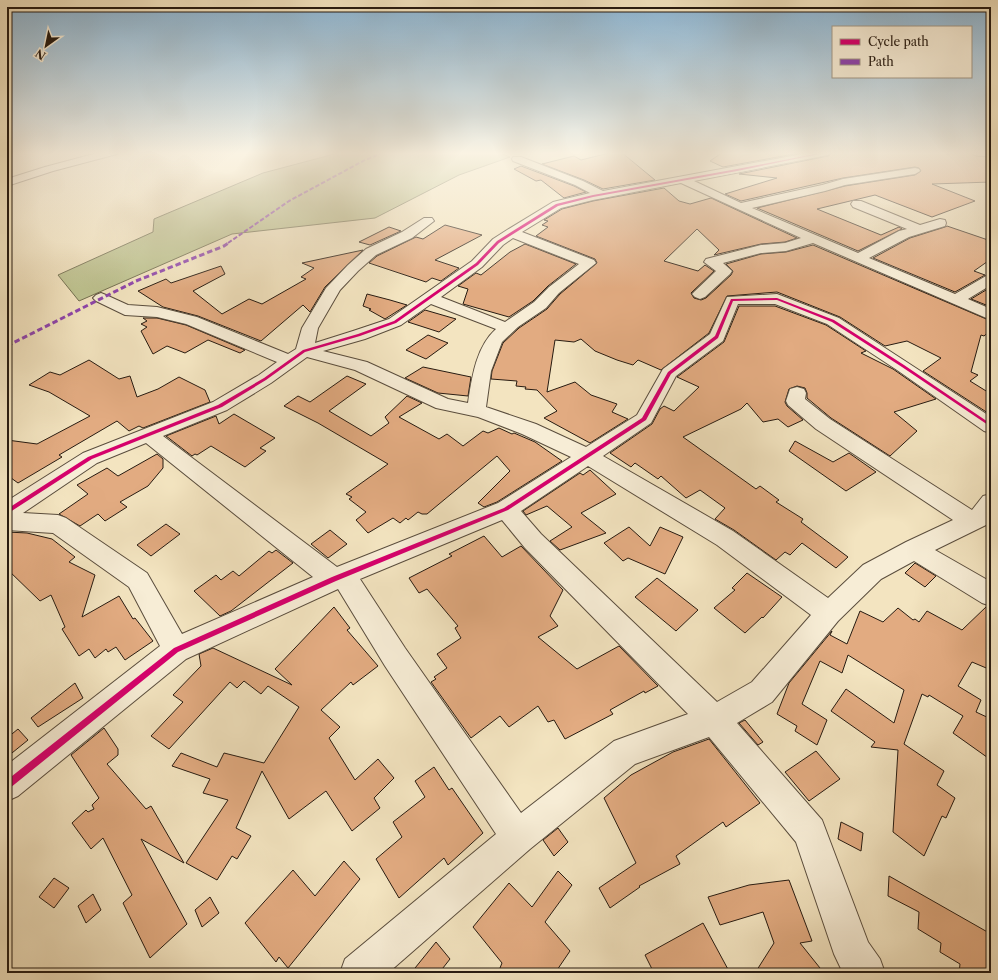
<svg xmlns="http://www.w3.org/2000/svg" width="998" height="980" font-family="'Libre Caslon Text',serif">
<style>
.green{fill:#bec390;stroke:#726f50}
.building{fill:#e2ab81;stroke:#271b11}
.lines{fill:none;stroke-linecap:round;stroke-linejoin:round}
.minor-casing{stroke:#5a4d3d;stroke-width:2}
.minor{fill:#f7edd6;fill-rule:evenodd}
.quiet-far1{stroke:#8e44ad;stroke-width:2;stroke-dasharray:4.5 2;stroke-linecap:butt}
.quiet{stroke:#8e44ad;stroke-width:3;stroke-dasharray:5.5 3;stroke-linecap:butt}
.cycleway-casing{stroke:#f7edd6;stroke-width:3}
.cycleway{fill:#d6006c;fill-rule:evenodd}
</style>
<rect width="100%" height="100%" fill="#f3e4c0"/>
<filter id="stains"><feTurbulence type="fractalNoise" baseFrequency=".005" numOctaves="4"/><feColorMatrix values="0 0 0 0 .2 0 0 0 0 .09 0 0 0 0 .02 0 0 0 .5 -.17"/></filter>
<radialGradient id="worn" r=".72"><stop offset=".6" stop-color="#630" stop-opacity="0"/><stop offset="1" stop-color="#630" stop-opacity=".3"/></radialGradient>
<path class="green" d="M342,152H498L510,157L459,175L375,218L232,234L79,301L58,275L153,232L154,219L263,173Z"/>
<path class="building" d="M613,152H621L655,180L603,189L584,180L542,164L574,156L581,160Z
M723,152H805L723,167L710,161Z
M834,152H947L946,154L970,153L976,156L991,157V182L932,184L975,201L932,217L875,195L817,209L881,235L899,227L902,229L858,251L757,208L845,186L915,175L921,171L919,168L915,167L843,178L741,201L725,194L777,178L739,174L828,156Z
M521,166L574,186L586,192L564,198L541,180L536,181L514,169Z
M664,188L679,201L690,204L711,198L797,238L785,242L761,244L714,255L719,250L697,229L664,261L698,271L705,265L714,271L691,293L694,298L701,300L706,298L731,275L733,271L726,264L761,254L786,252L813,245L991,321V330L984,336L981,335L971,372L978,375L970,381L991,394V415L923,371L941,358L907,341L885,346L840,317L777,292L727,296L709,333L661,370L638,360L633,365L617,360L595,351L581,339L574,342L555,340L547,392L575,382L591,395L617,404L612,412L628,419L590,443L544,418L557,411L537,390L525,389L526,387L516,386L517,381L491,379L492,371L503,343L519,328L547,309L560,294L597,263L595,259L536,236L548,227L542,225L548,221L544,220L562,209L593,201Z
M445,225L482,235L435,260L459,268L441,281L432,278L426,282L369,263L377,256L416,237L423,239Z
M947,226L991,241V259L974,271L985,275L955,292L873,258L910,238L945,227Z
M389,227L401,231L370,245L359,242Z
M525,244L576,264L548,286L533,301L509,317L463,304L468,289L458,286L476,273L481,275L510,252Z
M363,250L325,287L310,312L303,305L261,341L198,316L163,307L138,291L166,279L171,283L221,266L225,274L193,291L222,314L249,299L262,304L306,279L301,277L314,268L302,263Z
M991,287V307L971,299Z
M367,294L390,300L407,305L385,319L369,310L371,309L363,306Z
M739,306H775L826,325L866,351L861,353L893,369L936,399L894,412L917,431L890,456L831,418L807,398V393L805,388L797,386L789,389L785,402L787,406L803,420L788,427L778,419L763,422L747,403L741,409L683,437L756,489L760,486L779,500L776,502L803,519L801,522L848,557L836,568L802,543L790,555L785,552L776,560L734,530L715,519L725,508L700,490L686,498L661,476L658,479L635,463L631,467L610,453L652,424L660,409L664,406L674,411L699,387L677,377L724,342Z
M425,310L456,319L439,332L408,322Z
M143,318H157L186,325L245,350L240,353L208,340L185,353L167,346L153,354L141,331L147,327L141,324L147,321Z
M428,335L448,343L426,359L406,350Z
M89,360L119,379L130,376L137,397L158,389L179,377L205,390L210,402L143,428L139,426L129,431L117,421L59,455L62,457L18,483L7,475V440L37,444L90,416L49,392L29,385L50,372L60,375Z
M423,367L471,377L468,396L438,393L405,378Z
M347,376L366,384L329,411L371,436L389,423L385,417L407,396L422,403L399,417L439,439L447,434L463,446L483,431L488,433L499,428L512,434L514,433L535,442L562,461L497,502L484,507L478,503L510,471L497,456L427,514H422L418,512L408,520L406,518L400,523L393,518L368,533L356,520L366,512L349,499L352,497L346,494L388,464L318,423L284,406L298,396L310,402Z
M234,414L275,438L260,448L266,451L245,467L211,446L197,455L195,454L192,456L166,436L216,416L219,424Z
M795,441L833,462L849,453L876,472L846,491L789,451Z
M157,454L163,459V468L148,486L120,502L127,507L105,521L98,514L80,526L59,514L88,494L77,485L107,468L118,476Z
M590,470L616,494L581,513L606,533L560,550L550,541L572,527L547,506L526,515L523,511L580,473L583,475Z
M166,524L180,534L151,556L137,545Z
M629,527L650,546L660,527L683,537L665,574L628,558L623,561L604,543Z
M330,530L347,544L328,558L311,544Z
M7,532L27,533L52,539L75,557L69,562L95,575L82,617L119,596L133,619L135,618L153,641L125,660L116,647L108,652L106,649L95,658L89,649L79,656L62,629L65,627L51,595L40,601L7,569Z
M484,536L502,557L521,546L563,590L550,616L558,626L538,637L577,669L619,646L658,686L645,693L644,691L610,710L613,714L565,739L554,720L548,722L538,706L509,727L500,716L471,738L431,682L436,679L434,677L447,668L437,654L461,638L455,628L458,626L427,589L419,593L409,578L452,556L449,554Z
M276,550L293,563L231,611L220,616L194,591L216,575L221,580L233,571L239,576L269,551L272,553Z
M915,563L936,576L925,587L905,573Z
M747,573L782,597L763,618L762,617L745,633L714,608L735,590L732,588Z
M657,578L698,610L676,631L635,597Z
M987,606L991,607V670L972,662L958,686L981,700L976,712L991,719V760L953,733L963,716L929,695L928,697L922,694L904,744L944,771L937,785L955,798L946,818L942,816L924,856L893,832L898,750L871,747L875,742L831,711L846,689L894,723L904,690L848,655L842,673L820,661L802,704L827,720L817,745L795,731L797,726L777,714L789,683L832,631L830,635L847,644L860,611L883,622L898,608L913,620L915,619L919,622L927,611L962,630Z
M334,607L350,628L347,630L378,666L353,685L351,682L321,710L340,727L329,738L355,780L378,759L394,778L374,798L380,808L352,831L326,791L289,819L262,771L236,828L251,836L237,859L232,856L217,880L186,863L228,800L203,793L210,779L172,766L181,753L217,767L224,753L264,763L299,707L268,686L261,694L244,681L237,688L230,682L169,749L151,736L183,702L173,695L201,666L199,654L213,648L292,685L275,669Z
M75,683L83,698L38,727L31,718Z
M745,720L763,742L758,745L739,723Z
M104,728L118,749V755L107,764L146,809L151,806L184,863L141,839L187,924L150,958L123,903L132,895L103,838L91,849L72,823L86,810L88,812L94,809L92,805L99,798L71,755Z
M18,729L28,740L7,757V738Z
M709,739L760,803L726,827L723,822L676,856L680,864L639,886L640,887L610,908L599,888L636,863L604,798L631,775L673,752Z
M816,751L840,779L809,801L785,772Z
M434,767L449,790L452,788L483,833L448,865L444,858L399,898L376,859L402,837L393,822L425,797L415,781Z
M841,822L863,833L861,851L838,839Z
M558,828L568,842L554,856L543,840Z
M344,861L360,879L288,968L279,957L276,962L245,923L293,870L315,896Z
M558,871L572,885L545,922L570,951L555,973H498L502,963L473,927L509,883L532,907Z
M889,876L991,934V973H959L960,964L940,952L941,943L918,929L919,912L888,896Z
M54,878L69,888L54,908L39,897Z
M789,880L812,941L800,943L824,973H755L774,943L763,912L720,925L708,897L749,885Z
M93,894L101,910L86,923L78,906Z
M210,897L219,913L202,927L195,910Z
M703,923L730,973H654L645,955Z
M436,942L450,959L439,973H411Z"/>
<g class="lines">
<defs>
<path id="minor" d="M101,152H118L117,154L53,171L7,186V179L45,167Z
M813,152H833L828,155L694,181L741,203L822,185L843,179L915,168L919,169L920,171L915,174L845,185L825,191L752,208L858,253L899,231L907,229L853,207L851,204L853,201H861L920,225L940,219L945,220L946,223L945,226L909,237L869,258L955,294L986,276L991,275V285L968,299L991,309V320L813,243L786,251L761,253L723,263L732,271L730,274L705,297L700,299L695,297L692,294L695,291L716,271L704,262L706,259L761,245L785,243L801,238L681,183L593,200L561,208L522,232L594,260L596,263L559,293L546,308L518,327L502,342L491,371L486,407L536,424L586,447L637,415L663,369L710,334L727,297L777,294L839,318L991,417V433L984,431L897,370L827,324L775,304H738L723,341L676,376L651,423L603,456L733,531L828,598L863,565L906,542L953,520L816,429L788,405L786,401L790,389L797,387L804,389L806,393L805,399L830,419L972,510L983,496L991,494V519L986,525L935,550L991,582V606L982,603L914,561L881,579L838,621L772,702L737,723L822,820L868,942L880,959L885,973H843L834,954L796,842L709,737L635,764L530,849L388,973H340L345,959L496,834L385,666L338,589L186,659L18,796L7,801V765L160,646L129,587L53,533L7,530V501L83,453L213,402L259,375L277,362L186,324L157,317L125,315L96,301L93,298L96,295L101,293L106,295L128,305L157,307L197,317L288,354L296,349L302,328L326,288L348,265L366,249L402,232L424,218H432L434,221L412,238L376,255L358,271L340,290L318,328L315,343L353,331L389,319L472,261L493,239L507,230L553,202L590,193L575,185L513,161L512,159L513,157H521L583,181L603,191ZM513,238L579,264L549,287L534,302L505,322L441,297L482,267L503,245ZM431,304L496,329C476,347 472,377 468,403L448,399L367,362L323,351L365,339L401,325ZM307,357L355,370L436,408L478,417L522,434L571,457L498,503L337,567L163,436L227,410L271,383ZM146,443L313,577L182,634L147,573L66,518L58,515L23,513L97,463ZM588,466L717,545L811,615L752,682L717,702L541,534L521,511ZM502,520L525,548L688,714L614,741L521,813L405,648L360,579Z"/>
</defs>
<use href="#minor" class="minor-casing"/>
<use href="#minor" class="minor"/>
<path class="quiet-far1" d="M228,243L289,201L363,161L384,152"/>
<path class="quiet" d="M7,346L136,281L224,246L230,242"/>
<defs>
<path id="cycleway" d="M825,152H829L737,171L593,197L558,206L499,243L478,265L396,323L360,336L305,352L266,380L222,407L92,459L7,514V509L88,457L218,405L264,378L303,350L358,334L394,321L476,263L497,241L556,204L593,195L737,169Z
M777,298L834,320L904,365L991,424V427L902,367L832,322L777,300L733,301L718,338L671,374L646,420L508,510L336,581L178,652L10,788L7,789V780L174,648L332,577L504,508L642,418L668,372L715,336L731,299Z"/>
</defs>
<use href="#cycleway" class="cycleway-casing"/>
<use href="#cycleway" class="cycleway"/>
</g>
<linearGradient id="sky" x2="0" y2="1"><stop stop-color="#8bb7d7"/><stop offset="0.53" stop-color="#faf3e3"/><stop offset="1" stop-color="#faf3e3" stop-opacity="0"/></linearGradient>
<rect width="998" height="289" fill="url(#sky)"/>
<rect width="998" height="980" fill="none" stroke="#f3e4c0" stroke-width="24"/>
<rect x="8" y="8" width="982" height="964" fill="none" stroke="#271b11" stroke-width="2"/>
<rect x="12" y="12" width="974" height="956" fill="none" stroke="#271b11"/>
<rect x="832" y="26" width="140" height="52" fill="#f7edd6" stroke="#a49987"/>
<rect x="840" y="39" width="20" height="6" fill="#d6006c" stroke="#a49987"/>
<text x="868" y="46" font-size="12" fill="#271b11">Cycle path</text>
<rect x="840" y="59" width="20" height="6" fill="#8e44ad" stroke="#a49987"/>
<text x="868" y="66" font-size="12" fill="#271b11">Path</text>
<g transform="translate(46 46) rotate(213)" stroke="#f7edd6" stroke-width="3" paint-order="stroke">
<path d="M0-3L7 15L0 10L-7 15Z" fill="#271b11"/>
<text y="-6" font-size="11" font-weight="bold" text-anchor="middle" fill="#271b11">N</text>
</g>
<rect width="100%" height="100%" filter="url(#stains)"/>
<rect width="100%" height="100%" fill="url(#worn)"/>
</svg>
